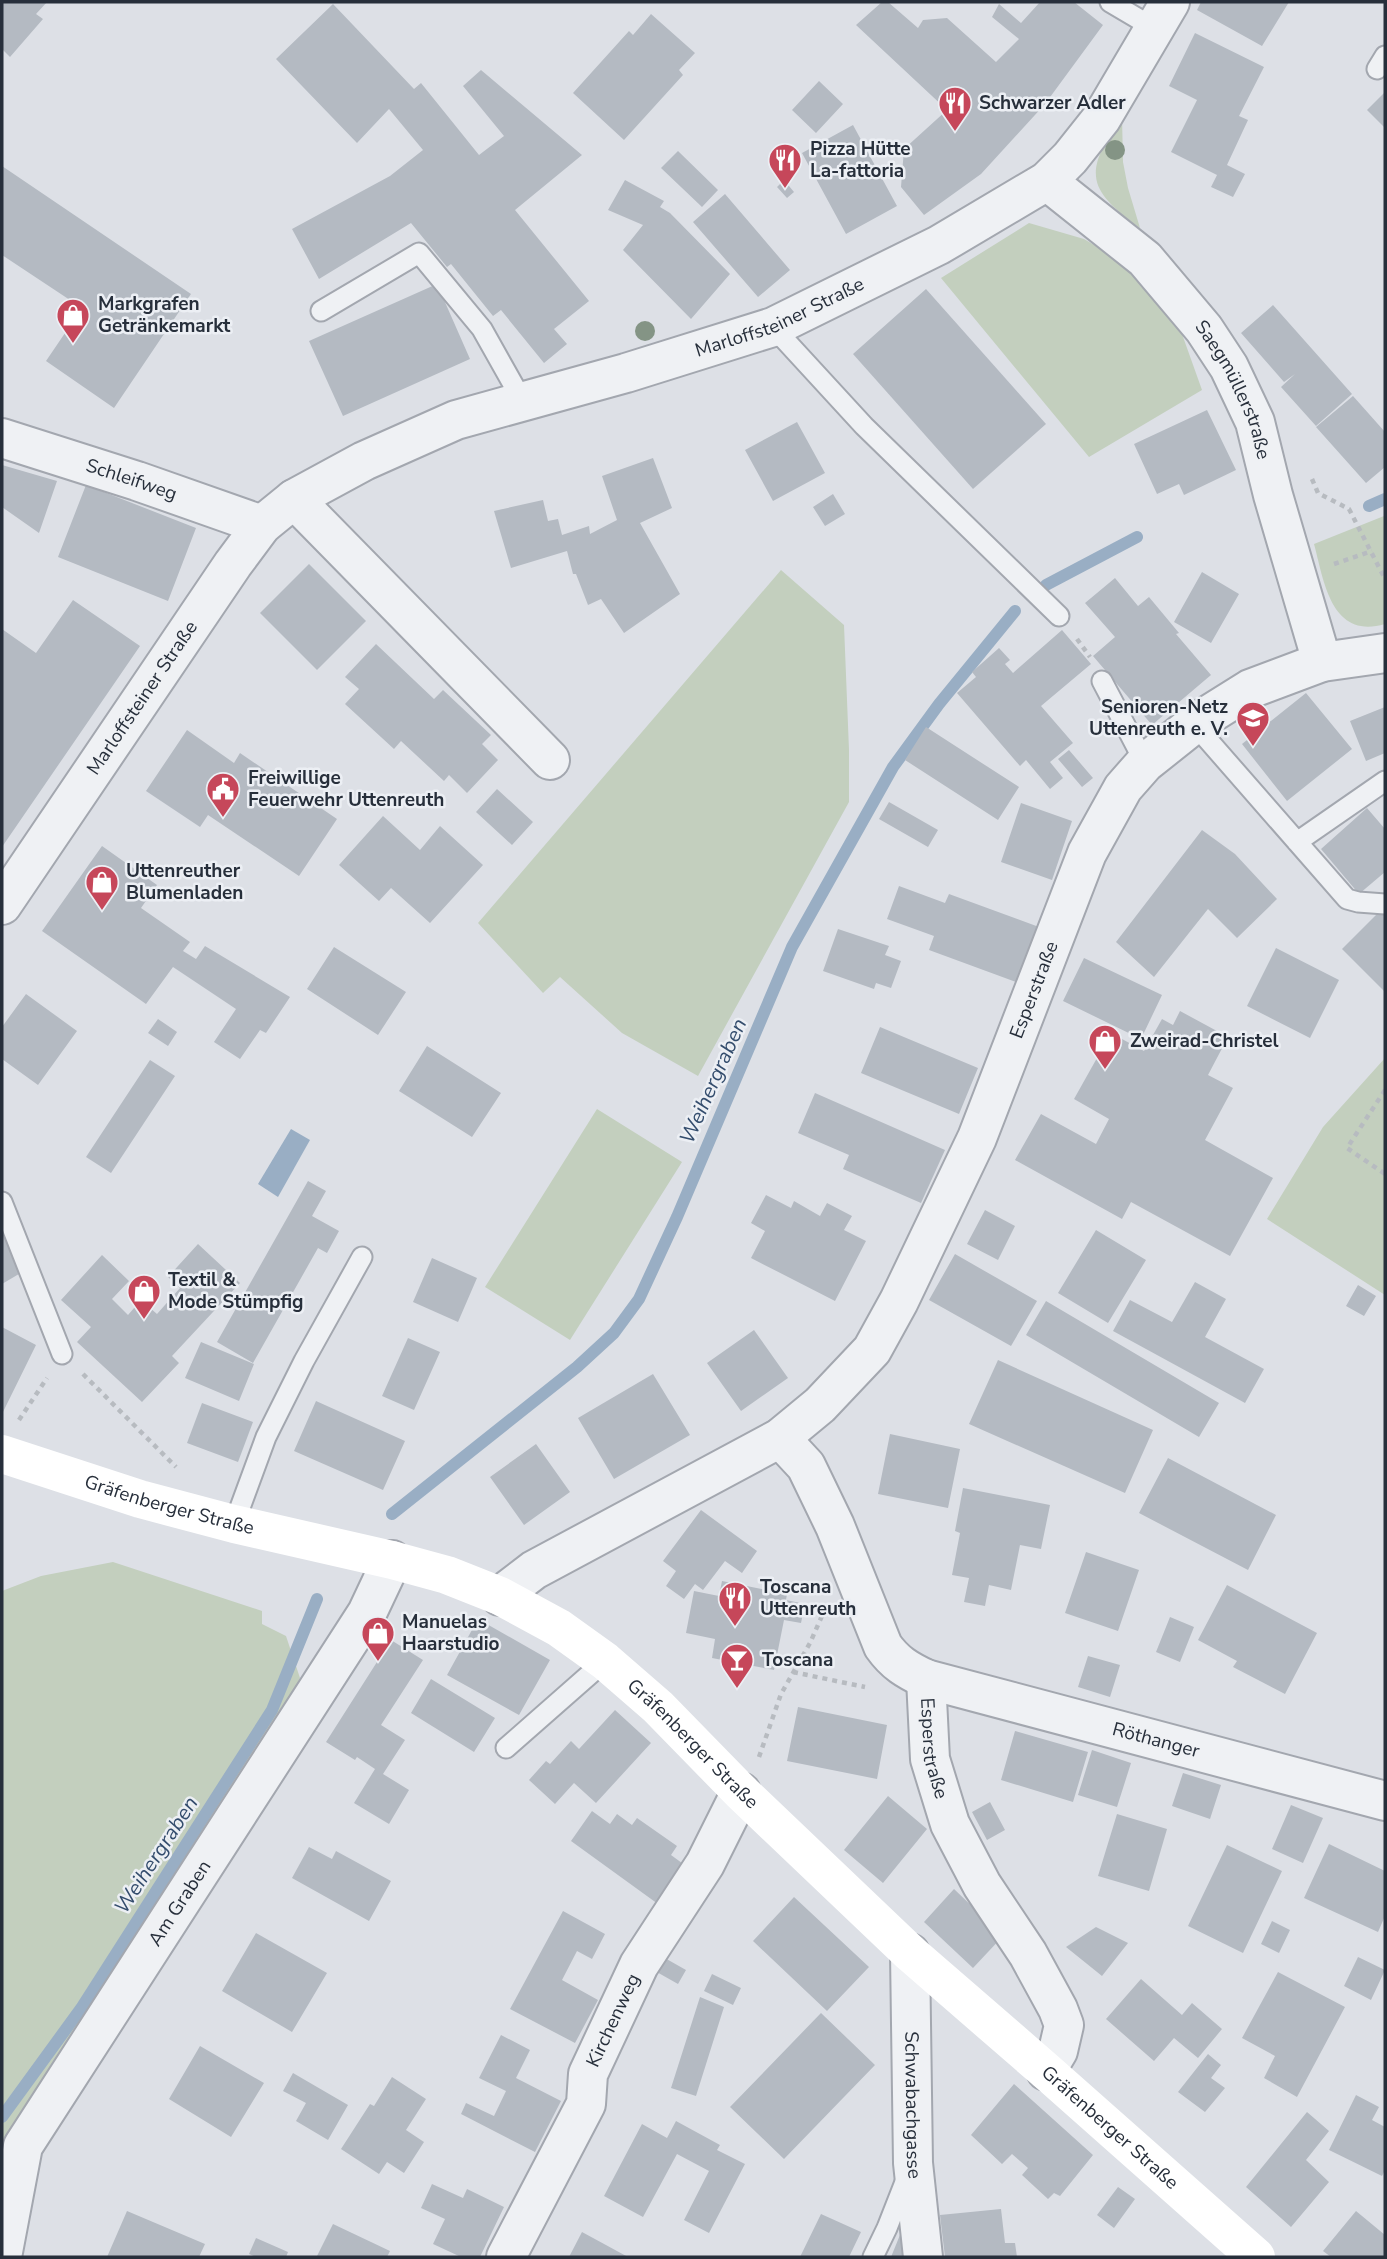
<svg xmlns="http://www.w3.org/2000/svg" width="1387" height="2259" font-family="'Nunito Sans',sans-serif">
<style>
.green{fill:#c3cfbe}
.water{fill:#99aec4}
.lines{fill:none;stroke-linecap:round;stroke-linejoin:round}
.stream{stroke:#99aec4;stroke-width:12}
.building{fill:#b4bac2}
.service-casing{stroke:#a3a7af;stroke-width:23}
.minor-casing{stroke:#a3a7af;stroke-width:42}
.tertiary-casing{stroke:#a3a7af;stroke-width:42}
.path{stroke:#b7bbc0;stroke-width:4.5;stroke-dasharray:5 5;stroke-linecap:butt}
.service{stroke:#eff1f4;stroke-width:19}
.minor{stroke:#eff1f4;stroke-width:38}
.tertiary{stroke:#eff1f4;stroke-width:38}
.secondary{stroke:#fff;stroke-width:38}
.tree{fill:#849485}
.labels{text-anchor:middle;dominant-baseline:central;stroke-width:5;stroke-linejoin:round;paint-order:stroke}
.poi-label{font-size:19px;font-weight:bold;fill:#272f3b;stroke:#eceff4;text-anchor:start}
.street-label{font-size:19px;fill:#272f3b;stroke:#eceff4}
.water-label{font-size:21px;font-style:italic;fill:#344d6d;stroke:#eceff4}
</style>
<rect width="100%" height="100%" fill="#dde0e6"/>
<path class="green" d="M1122,116L1123,162L1128,188L1140,228C1084,188 1085,171 1122,116Z
M1029,223L1084,239L1128,265L1177,320L1202,390L1089,457L941,278Z
M1384,516L1385,520V624C1331,640 1324,581 1314,544Z
M781,570L844,625L849,750V802L698,1076L622,1033L560,977L543,993L478,923Z
M1385,1058V1295L1267,1219L1323,1127Z
M597,1109L682,1162L570,1340L485,1287Z
M113,1562L262,1611V1624L286,1636L300,1678L284,1714L2,2177V1591L41,1576Z"/>
<path class="water" d="M291,1129L310,1140L278,1197L258,1184Z"/>
<g class="lines">
<path class="stream" d="M1369,506L1385,499
M1046,585L1137,537
M392,1514L577,1367L614,1333L639,1299L677,1217L792,947L893,767L939,704L1015,611
M2,2117L82,2007L272,1710L317,1599"/>
</g>
<path class="building" d="M2,2H47L36,14L43,19L10,57L2,49Z
M882,2H888L918,28L923,20L947,18L996,62L1019,39L992,17L999,4L1021,23L1040,2H1074L1103,25L1045,104L981,174L924,215L901,187L904,149L947,110L856,25Z
M1201,2H1289L1262,46L1197,10Z
M333,4L414,89L421,83L479,155L504,136L463,86L481,70L582,155L515,210L589,301L554,329L567,344L544,363L501,310L493,316L451,264L447,267L411,223L319,279L292,229L390,176L423,150L389,109L357,143L276,59Z
M651,14L695,53L679,70L683,75L624,140L573,93L629,31L633,35Z
M1195,33L1264,67L1239,116L1248,120L1227,165L1245,174L1233,197L1211,187L1217,175L1171,152L1197,100L1169,86Z
M819,81L843,104L816,133L792,110Z
M1385,92V128L1367,110Z
M853,125L897,206L846,234L802,153Z
M678,151L718,190L702,207L661,168Z
M2,166L191,294L114,408L46,361L82,308L2,255Z
M625,180L664,201L660,207L670,213L730,274L691,319L623,250L643,225L608,210Z
M784,180L794,192L787,198L777,187Z
M725,194L790,270L758,297L693,222Z
M437,284L470,359L343,416L309,341Z
M926,289L1046,424L973,489L853,354Z
M1273,305L1352,394L1316,426L1281,387L1295,374L1284,382L1241,333Z
M1353,396L1385,432V467L1366,483L1316,427Z
M1207,410L1236,470L1184,495L1179,484L1157,494L1134,444Z
M797,422L825,473L773,501L745,450Z
M653,458L672,508L640,523L680,594L624,633L601,599L588,605L576,574H573L567,551L511,568L494,511L543,500L548,521L558,519L562,535L589,526L590,534L617,520L602,476Z
M2,465L57,481L39,533L2,507Z
M86,485L196,528L168,601L58,557Z
M833,494L845,514L825,526L813,507Z
M309,564L366,621L317,670L260,613Z
M1202,572L1239,594L1211,643L1174,622Z
M1115,578L1138,606L1149,597L1179,633L1176,634L1211,675L1152,725L1093,656L1115,637L1085,603Z
M73,600L140,646L2,847V629L36,653Z
M1062,630L1091,664L1041,706L1073,743L1050,762L1063,778L1050,789L1026,760L1020,766L957,693L976,677L972,672L999,648L1010,660L1005,664L1013,673Z
M376,644L434,699L443,690L491,735L482,744L498,760L467,793L449,775L444,781L401,741L394,749L345,704L359,689L345,677Z
M1306,693L1352,749L1287,801L1242,744Z
M1385,707V753L1366,761L1350,721Z
M926,727L1019,787L998,820L905,760Z
M187,730L234,763L240,753L337,819L299,876L208,815L200,827L146,791Z
M1069,750L1093,778L1082,787L1058,759Z
M497,789L533,822L512,845L476,812Z
M889,802L938,830L928,847L879,819Z
M1021,803L1072,821L1052,880L1001,862Z
M1367,808L1385,829V872L1359,894L1321,849Z
M383,816L420,850L440,826L483,865L430,923L391,888L379,901L339,865Z
M1202,830L1235,854L1277,899L1237,938L1208,909L1154,977L1116,942Z
M102,846L157,885L141,908L190,942L183,951L196,959L205,946L290,997L266,1033L260,1030L240,1059L214,1042L236,1009L173,967L146,1004L42,931Z
M899,886L945,903L949,894L1039,927L1019,983L929,950L934,936L887,919Z
M1385,906V989L1384,991L1342,949Z
M838,929L889,946L885,955L901,961L891,988L876,983L874,989L823,971Z
M334,947L406,992L378,1035L307,989Z
M1276,948L1339,980L1310,1038L1247,1006Z
M1084,958L1162,995L1141,1039L1063,1001Z
M26,994L77,1031L38,1085L2,1059V1027Z
M1180,1011L1228,1037L1208,1075L1233,1088L1205,1140L1273,1178L1230,1256L1131,1202L1122,1219L1015,1160L1041,1114L1096,1144L1109,1119L1074,1099L1111,1033L1144,1051L1162,1019L1173,1025Z
M158,1019L177,1032L168,1046L148,1033Z
M880,1027L978,1068L959,1114L861,1073Z
M427,1046L501,1093L472,1137L399,1091Z
M150,1060L175,1076L111,1173L86,1157Z
M815,1093L945,1150L921,1203L843,1169L849,1155L798,1133Z
M308,1181L326,1191L312,1216L339,1231L327,1253L318,1248L253,1363L217,1342Z
M766,1195L791,1208L794,1201L820,1216L827,1203L852,1216L844,1230L866,1241L835,1301L751,1258L765,1231L751,1223Z
M985,1210L1015,1226L998,1260L967,1244Z
M1096,1230L1146,1260L1108,1323L1058,1293Z
M2,1233L24,1271L2,1284Z
M198,1244L240,1283L172,1356L179,1363L142,1402L77,1342L91,1327L61,1300L102,1255L129,1281L112,1299L128,1315L141,1300L157,1314L180,1288L168,1277Z
M955,1254L1037,1301L1011,1346L929,1300Z
M432,1258L477,1278L458,1322L413,1302Z
M1195,1282L1226,1299L1205,1337L1264,1369L1245,1403L1113,1331L1130,1300L1172,1322Z
M1358,1285L1376,1296L1364,1316L1346,1306Z
M1046,1301L1219,1403L1199,1437L1026,1335Z
M2,1327L36,1345L2,1414Z
M754,1330L788,1378L741,1411L707,1363Z
M408,1338L440,1352L414,1410L382,1396Z
M201,1342L254,1364L239,1401L185,1378Z
M998,1360L1153,1430L1125,1493L969,1424Z
M653,1374L690,1435L614,1479L578,1418Z
M316,1401L405,1441L383,1490L294,1451Z
M202,1403L253,1422L238,1462L187,1443Z
M890,1434L960,1449L948,1508L878,1494Z
M536,1444L570,1492L524,1525L490,1477Z
M1168,1458L1276,1515L1248,1570L1139,1513Z
M963,1488L1050,1505L1041,1549L1020,1545L1011,1590L989,1585L985,1606L964,1602L969,1578L952,1575L960,1533L955,1531Z
M701,1510L757,1551L742,1573L725,1561L703,1590L695,1584L684,1599L666,1586L676,1571L663,1561Z
M1086,1552L1139,1570L1118,1631L1065,1613Z
M722,1581L787,1594L786,1600L805,1604L801,1623L784,1620L774,1670L712,1658L715,1639L686,1633L694,1591L719,1596Z
M1227,1585L1317,1633L1285,1694L1233,1667L1237,1661L1198,1640Z
M1170,1617L1194,1627L1180,1662L1156,1652Z
M478,1619L550,1660L519,1715L447,1675Z
M391,1640L423,1660L381,1725L405,1740L383,1774L409,1790L389,1824L354,1803L375,1769L357,1757L355,1760L326,1742Z
M1088,1656L1120,1665L1110,1697L1078,1687Z
M431,1679L495,1718L474,1752L411,1713Z
M798,1707L887,1725L877,1779L787,1761Z
M615,1710L651,1743L596,1803L574,1783L555,1804L529,1780L546,1761L550,1764L571,1741L579,1749Z
M1015,1731L1088,1752L1073,1802L1001,1780Z
M1092,1750L1131,1763L1117,1807L1078,1795Z
M1183,1773L1221,1785L1210,1819L1172,1806Z
M888,1796L927,1829L883,1883L844,1850Z
M990,1802L1005,1830L987,1840L972,1812Z
M1291,1805L1323,1818L1303,1863L1272,1849Z
M592,1811L610,1824L617,1814L632,1825L637,1818L677,1846L671,1855L686,1866L658,1904L571,1841Z
M1117,1814L1167,1829L1149,1891L1098,1876Z
M1329,1844L1385,1871V1916L1378,1932L1304,1898Z
M1227,1845L1282,1871L1243,1953L1188,1926Z
M309,1847L332,1859L336,1851L391,1881L369,1921L292,1878Z
M954,1889L1003,1936L973,1968L924,1922Z
M794,1897L869,1967L827,2011L753,1941Z
M563,1911L605,1934L592,1959L577,1951L562,1980L598,2000L575,2043L510,2009Z
M1272,1921L1290,1930L1279,1953L1261,1944Z
M1096,1927L1128,1943L1102,1976L1066,1947Z
M256,1933L327,1973L292,2032L222,1991Z
M663,1957L686,1970L678,1984L655,1971Z
M1358,1957L1385,1970L1371,2000L1344,1986Z
M1278,1972L1345,2007L1297,2097L1264,2078L1275,2056L1242,2038Z
M712,1974L741,1988L733,2005L704,1991Z
M1141,1979L1182,2015L1192,2003L1222,2029L1198,2058L1174,2038L1154,2061L1106,2019Z
M700,1997L724,2007L696,2096L671,2088Z
M821,2013L875,2065L784,2159L730,2107Z
M501,2035L530,2050L516,2078L561,2101L535,2152L461,2114L466,2103L494,2116L506,2091L479,2078Z
M200,2046L264,2083L231,2137L169,2099Z
M1208,2054L1221,2065L1211,2078L1225,2088L1205,2112L1178,2092Z
M293,2073L348,2105L328,2140L296,2121L306,2103L283,2091Z
M392,2077L426,2099L406,2130L424,2142L404,2173L387,2162L379,2174L341,2149L370,2104L374,2106Z
M1014,2084L1093,2155L1060,2196L1054,2193L1048,2199L1022,2175L1028,2168L1012,2154L1002,2164L971,2135Z
M1356,2095L1379,2107L1372,2120L1385,2127V2170L1382,2176L1329,2150Z
M1307,2112L1329,2131L1306,2160L1329,2182L1291,2227L1246,2187Z
M676,2121L720,2145L717,2150L745,2164L709,2233L684,2220L709,2171L677,2154L643,2217L604,2196L642,2124L667,2138Z
M432,2184L463,2198L467,2189L504,2207L480,2257H461L433,2244L445,2219L421,2208Z
M1118,2187L1135,2199L1114,2228L1097,2215Z
M1001,2209L1005,2243H1015L1017,2257H945L940,2215Z
M127,2211L205,2244L199,2257H107Z
M1356,2211L1385,2235V2257H1331L1323,2251Z
M821,2214L861,2232L849,2257H800Z
M333,2224L390,2251L387,2257L317,2256Z
M902,2230L912,2257H891Z
M582,2232L628,2257H569Z
M256,2238L288,2252L286,2257H256L249,2254Z"/>
<g class="lines">
<defs>
<path id="service" d="M1110,2L1154,28
M1377,69L1385,56
M321,311L419,253L482,329L523,402
M773,327L864,426L1059,616
M1102,681L1145,763
M1194,724L1347,899L1358,902L1385,904
M1297,842L1385,781
M2,1202L62,1354
M234,1524L266,1437L304,1361L362,1257
M506,1748L605,1661
M873,2257L887,2228L907,2177"/>
<g id="minor">
<path id="s1" d="M1047,181L1145,259L1204,329L1229,367L1255,422L1273,495L1322,662"/>
<path id="s2" d="M2,438L137,481L262,525"/>
<path d="M294,499L550,760"/>
<path id="s3" d="M780,1438L806,1466L835,1526L883,1646C895,1663 907,1670 926,1679L1385,1801"/>
<path id="s4" d="M500,1596L534,1570L780,1438L820,1405L872,1350L899,1301L977,1138L1087,853L1123,788L1145,763L1194,724L1250,689L1322,662L1385,653"/>
<path id="s5" d="M926,1679L930,1759L950,1824L982,1885L1028,1954L1058,2009L1064,2025L1058,2051L1046,2071"/>
<path id="s6" d="M910,1953L913,2163L923,2257"/>
<path id="s7" d="M2,2257L23,2146L367,1613L392,1560"/>
<path id="s8" d="M506,2257L586,2104L588,2074L639,1965L705,1864L741,1792"/>
</g>
<g id="tertiary">
<path id="s9" d="M2,905L233,564L262,525L294,499L364,461L456,420L626,373L773,327L939,245L1047,181L1070,158L1101,119L1170,2"/>
</g>
</defs>
<use href="#service" class="service-casing"/>
<use href="#minor" class="minor-casing"/>
<use href="#tertiary" class="tertiary-casing"/>
<path class="path" d="M1312,479L1318,493L1349,509L1385,579
M1334,564L1372,551
M1077,639L1090,657
M1385,1090L1347,1148L1385,1174
M83,1374L176,1467
M19,1420L47,1378
M793,1672L865,1687
M759,1757L781,1694L810,1643L825,1609"/>
<use href="#service" class="service"/>
<use href="#minor" class="minor"/>
<use href="#tertiary" class="tertiary"/>
<path class="secondary" id="s10" d="M2,1454L140,1499L234,1524L392,1560L447,1575L500,1596L559,1628L605,1661L658,1707L741,1792L910,1953L1046,2071L1256,2257"/>
</g>
<g class="tree">
<circle cx="1115" cy="150" r="10"/>
<circle cx="645" cy="331" r="10"/>
</g>
<defs>
<symbol id="restaurant-pin" viewBox="-11 -11 22 30"><path d="M0 17L-7.5 6A9.5 9.5 0 1 1 7.5 6Z" fill="#c6475a" stroke="#eceff4"/><path d="M-5-6h1v4h1v-4h1v4h1v-4h1v5L-1.5 .5V6h-2V.5L-5-1ZM5-6V6H3V1.5H1.5Q1.5-4 5-6Z" fill="#fff"/></symbol>
<symbol id="shop-pin" viewBox="-11 -11 22 30"><path d="M0 17L-7.5 6A9.5 9.5 0 1 1 7.5 6Z" fill="#c6475a" stroke="#eceff4"/><path d="M-5-2.5h2.3a2.7 3.5 0 0 1 5.4 0H5L5.5 6h-11ZM-1.5-2.5h3a1.5 2.3 0 0 0-3 0Z" fill="#fff"/></symbol>
<symbol id="school-pin" viewBox="-11 -11 22 30"><path d="M0 17L-7.5 6A9.5 9.5 0 1 1 7.5 6Z" fill="#c6475a" stroke="#eceff4"/><path d="M0-5L7-2L0 1L-7-2ZM-4 1L0 2.5L4 1V4Q0 6-4 4Z" fill="#fff"/></symbol>
<symbol id="civic-pin" viewBox="-11 -11 22 30"><path d="M0 17L-7.5 6A9.5 9.5 0 1 1 7.5 6Z" fill="#c6475a" stroke="#eceff4"/><path d="M-.6-6.5H3V-4.5H.6V-3L4-1V1h2V6H-6V1h2V-1L-.6-3ZM-1.2 2.5V6h2.4V2.5Z" fill="#fff"/></symbol>
<symbol id="bar-pin" viewBox="-11 -11 22 30"><path d="M0 17L-7.5 6A9.5 9.5 0 1 1 7.5 6Z" fill="#c6475a" stroke="#eceff4"/><path d="M-6-5H6L.8 .8V4.5H3.5V6h-7V4.5H-.8V.8Z" fill="#fff"/></symbol>
</defs>
<g fill-rule="evenodd">
<use href="#restaurant-pin" x="936" y="84" width="38" height="52"/>
<use href="#restaurant-pin" x="766" y="141" width="38" height="52"/>
<use href="#shop-pin" x="54" y="296" width="38" height="52"/>
<use href="#school-pin" x="1234" y="699" width="38" height="52"/>
<use href="#civic-pin" x="204" y="770" width="38" height="52"/>
<use href="#shop-pin" x="83" y="863" width="38" height="52"/>
<use href="#shop-pin" x="1086" y="1022" width="38" height="52"/>
<use href="#shop-pin" x="125" y="1272" width="38" height="52"/>
<use href="#restaurant-pin" x="716" y="1579" width="38" height="52"/>
<use href="#shop-pin" x="359" y="1614" width="38" height="52"/>
<use href="#bar-pin" x="718" y="1641" width="38" height="52"/>
</g>
<g class="labels">
<g class="poi-label">
<text x="979" y="103">Schwarzer Adler</text>
<text x="810" y="149">Pizza Hütte<tspan x="810" dy="22">La-fattoria</tspan></text>
<text x="98" y="304">Markgrafen<tspan x="98" dy="22">Getränkemarkt</tspan></text>
<text x="1228" y="707" text-anchor="end">Senioren-Netz<tspan x="1228" dy="22">Uttenreuth e. V.</tspan></text>
<text x="248" y="778">Freiwillige<tspan x="248" dy="22">Feuerwehr Uttenreuth</tspan></text>
<text x="126" y="871">Uttenreuther<tspan x="126" dy="22">Blumenladen</tspan></text>
<text x="1130" y="1041">Zweirad-Christel</text>
<text x="168" y="1280">Textil &amp;<tspan x="168" dy="22">Mode Stümpfig</tspan></text>
<text x="760" y="1587">Toscana<tspan x="760" dy="22">Uttenreuth</tspan></text>
<text x="402" y="1622">Manuelas<tspan x="402" dy="22">Haarstudio</tspan></text>
<text x="762" y="1660">Toscana</text>
</g>
<g class="street-label">
<text stroke="none"><textPath href="#s9" startOffset="1022">Marloffsteiner Straße</textPath></text>
<text stroke="none"><textPath href="#s1" startOffset="285">Saegmüllerstraße</textPath></text>
<text stroke="none"><textPath href="#s2" startOffset="136">Schleifweg</textPath></text>
<text stroke="none"><textPath href="#s9" startOffset="250">Marloffsteiner Straße</textPath></text>
<text stroke="none"><textPath href="#s4" startOffset="845">Esperstraße</textPath></text>
<text stroke="none"><textPath href="#s10" startOffset="175">Gräfenberger Straße</textPath></text>
<text stroke="none"><textPath href="#s3" startOffset="527">Röthanger</textPath></text>
<text stroke="none"><textPath href="#s10" startOffset="763">Gräfenberger Straße</textPath></text>
<text stroke="none"><textPath href="#s5" startOffset="70">Esperstraße</textPath></text>
<text stroke="none"><textPath href="#s7" startOffset="402">Am Graben</textPath></text>
<text stroke="none"><textPath href="#s8" startOffset="262">Kirchenweg</textPath></text>
<text stroke="none"><textPath href="#s6" startOffset="152">Schwabachgasse</textPath></text>
<text stroke="none"><textPath href="#s10" startOffset="1330">Gräfenberger Straße</textPath></text>
</g>
<g class="water-label">
<text transform="translate(713 1081) rotate(-66)">Weihergraben</text>
<text transform="translate(156 1855) rotate(-57)">Weihergraben</text>
</g>
</g>
<rect width="1387" height="2259" fill="none" stroke="#272f3b" stroke-width="7"/>
</svg>
